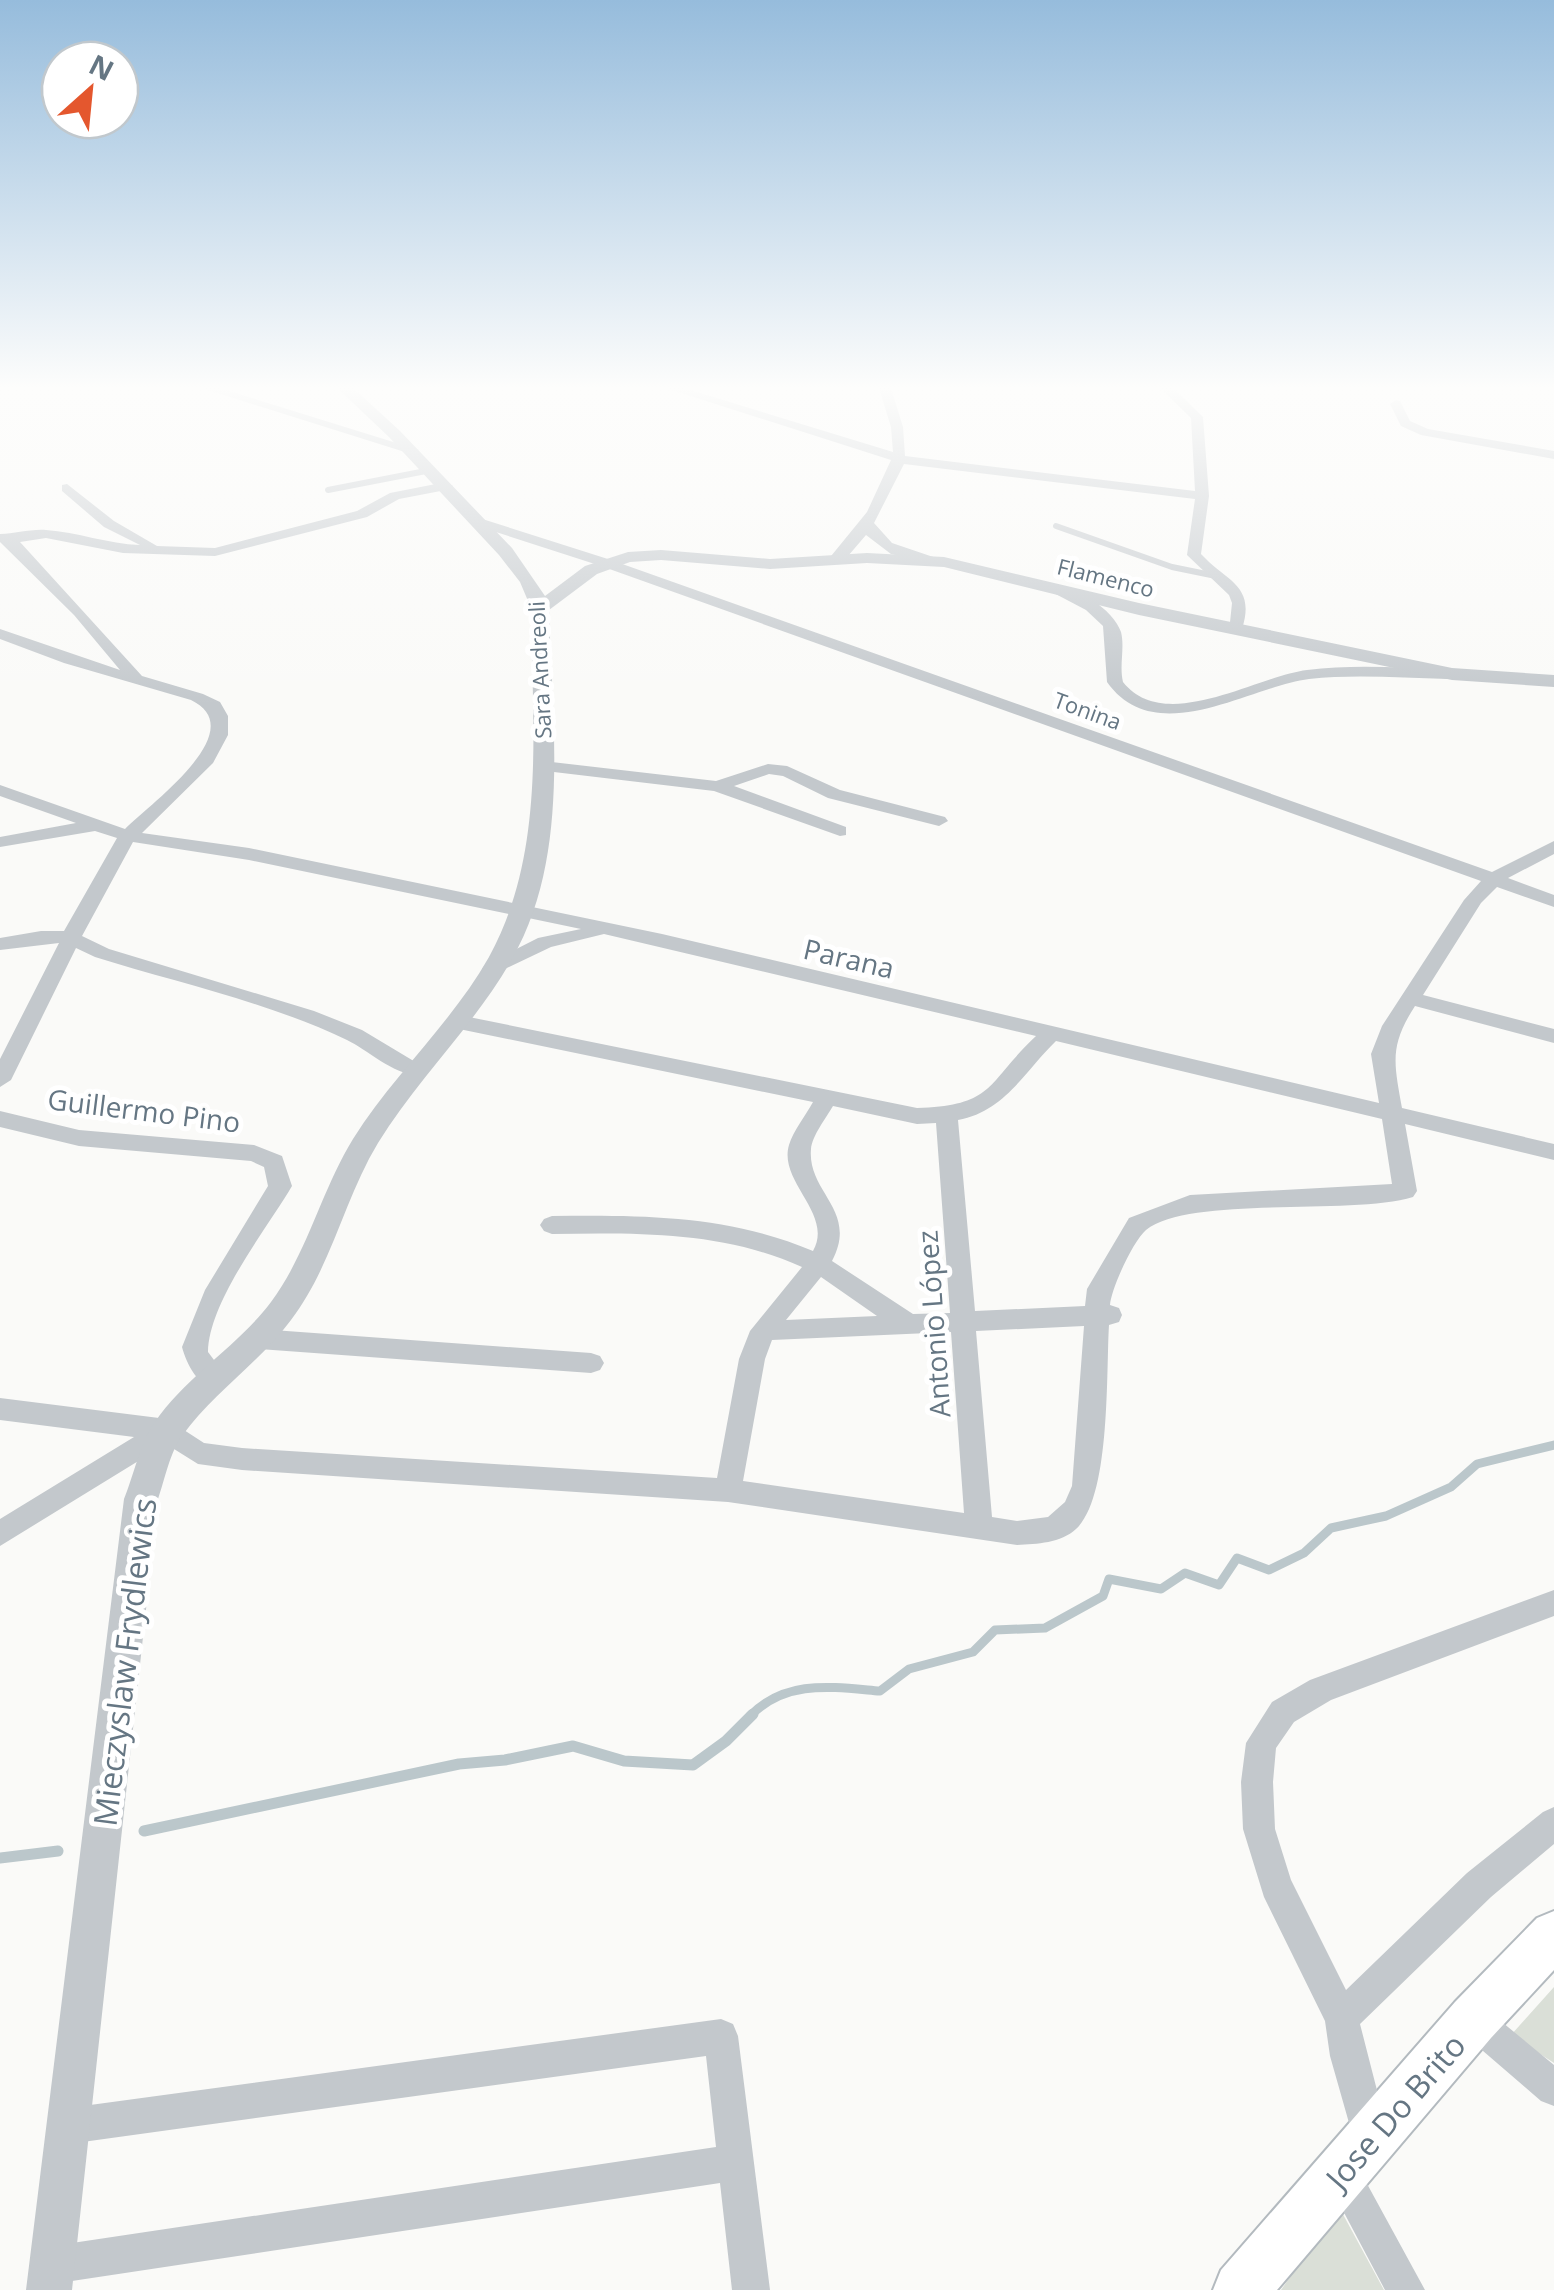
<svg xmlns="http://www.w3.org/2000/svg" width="1554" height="2290" font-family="'Open Sans',sans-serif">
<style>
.green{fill:#dadfd7}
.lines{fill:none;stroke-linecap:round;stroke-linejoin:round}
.stream-far1{stroke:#bbc7cb;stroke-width:9}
.stream{stroke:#bbc7cb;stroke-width:11}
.secondary-casing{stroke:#b3babf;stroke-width:4}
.service{stroke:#c3c8cc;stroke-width:6}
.minor{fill:#c3c8cc;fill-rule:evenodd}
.tertiary{fill:#c3c8cc;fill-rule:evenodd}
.secondary{fill:#fff;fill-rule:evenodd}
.labels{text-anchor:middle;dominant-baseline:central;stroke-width:10;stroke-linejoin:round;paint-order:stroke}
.far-street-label{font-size:22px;fill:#657683;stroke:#fff}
.street-label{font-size:28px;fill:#657683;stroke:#fff}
.near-street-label{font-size:32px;fill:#657683;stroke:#fff}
</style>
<rect width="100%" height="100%" fill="#fafaf8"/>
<path class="green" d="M1554,1987V2063L1511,2035Z
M1339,2207L1384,2290H1281Z"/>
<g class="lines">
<path class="stream-far1" d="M750,1716C786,1679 832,1687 880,1691L909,1669L973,1652L995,1630L1045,1628L1103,1596L1109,1579L1161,1589L1185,1573L1219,1585L1237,1558L1269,1570L1304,1553L1331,1528L1386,1516L1451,1487L1477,1464L1554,1445"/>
<path class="stream" d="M144,1831L459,1764L505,1760L573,1746L624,1761L693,1765L726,1741L753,1714
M0,1858L58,1851"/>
<defs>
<path id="secondary" d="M1554,1911V1970L1491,2038L1277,2290H1213L1221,2270L1455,2002L1537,1918Z"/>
</defs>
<use href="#secondary" class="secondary-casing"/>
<path class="service" d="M328,490L431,470
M1056,526L1172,567L1216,576"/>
<path class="minor" d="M192,385H210L419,450L408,453Z
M656,385H674L893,452L891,427L878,385H890L903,427L905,456L1195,491L1191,418L1157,385H1170L1203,417L1209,496L1201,554C1227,582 1256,585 1242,629L1229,632L1232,603L1229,595L1187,555L1195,499L904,464L874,523L892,543L945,561L938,565L891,554L866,535L848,556L834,565L827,561L867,512L891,460Z
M1396,400L1400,401L1410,421L1428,429L1554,451V459L1421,435L1401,426L1390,404Z
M446,482L453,486L451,489L399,499L367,517L215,556L123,553L46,538L20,542L142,676L203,694L220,702L228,716V735L213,763L142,833L249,848L662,934L1379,1103L1371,1054L1382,1026L1464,900L1481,881L601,566L471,524L469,521L476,517L611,560L1492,872L1554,841V854L1508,878L1554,895V907L1497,887L1481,903L1423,995L1554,1029V1043L1415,1006C1389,1046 1394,1063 1402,1108L1554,1144V1160L1405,1124L1417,1191L1413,1197C1350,1216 1191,1195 1146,1230C1133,1241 1111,1289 1110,1305L1119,1308L1122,1315L1119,1322L1109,1325C1106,1373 1111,1497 1076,1529C1061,1543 1037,1544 1017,1545L728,1502L242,1470L198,1464L166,1444L0,1546V1519L134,1437L0,1420V1398L167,1419L204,1443L242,1448L717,1478L739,1359L750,1331L802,1267C722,1231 638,1233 552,1234L544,1231L540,1225L544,1219L552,1216C642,1215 729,1215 813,1251C834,1214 778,1182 789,1145C793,1131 806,1115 813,1102L459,1029L449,1022L452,1017L459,1015L917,1108C996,1105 985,1084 1036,1036L604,934L551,947L492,975L485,973L482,969L485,965L538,938L581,929L249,860L133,842L82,936L109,949L314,1011L362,1030L427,1069L424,1074C401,1081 368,1050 347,1040C268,1002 178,983 95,957L76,948L11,1080L0,1087V1059L59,943L0,950V938L41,931H64L117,838L95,831L0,847V837L76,823L0,796V785L125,829C151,803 253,730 191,700L64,663L0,639V629L120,670L74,615L0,542V534C15,534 29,529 46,530C77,532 108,544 140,545L104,527L62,491V485L67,484L114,521L157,546L215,548L357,511L390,493ZM1056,1041L1382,1119L1392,1184L1190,1195L1129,1218L1087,1289L1085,1306L975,1311L958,1120C1005,1111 1024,1072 1056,1041ZM833,1106L917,1124L936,1123L950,1313L913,1314L832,1261C859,1210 807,1193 811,1149C812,1136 826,1118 833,1106ZM821,1277L877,1316L786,1320ZM1084,1326L1072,1486L1065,1502L1048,1517L1017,1521L992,1517L976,1331ZM951,1332L964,1513L743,1481L765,1359L772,1340Z
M1048,584C1071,582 1114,609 1121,632C1125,648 1119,665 1123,682C1165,735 1257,676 1307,670C1354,664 1401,668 1448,669L1456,674L1448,679C1402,678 1355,674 1309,679C1250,686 1156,751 1107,682L1103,626L1086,610L1048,590Z
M543,761L716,781L768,764L787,766L840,790L945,817L948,821L939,826L828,798L783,776L769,774L734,786L846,827V835L840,836L714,791L537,770L534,766Z
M0,1111L79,1130L254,1145L282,1156L292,1186C266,1230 209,1301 208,1352L229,1380L225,1387C202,1395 187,1366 182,1347L205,1290L268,1186L264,1167L251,1161L79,1146L0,1127Z
M259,1329L591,1353L600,1356L604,1363L600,1370L591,1373L259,1349L250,1346L246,1339L250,1332Z
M1554,1590V1616L1331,1700L1294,1722L1276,1748L1273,1782L1275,1829L1291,1880L1346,1990L1467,1873L1543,1812L1554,1807V1844L1491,1897L1360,2024L1389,2137L1384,2150L1371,2155L1358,2150L1353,2137L1330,2056L1325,2021L1264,1897L1243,1829L1241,1782L1246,1743L1272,1702L1310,1680Z
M1473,2003L1485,2008L1554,2065V2106L1541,2101L1461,2032L1456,2020L1461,2008Z
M721,2019L733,2024L738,2036L770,2290H732L720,2183L52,2284L39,2278L33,2265L39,2252L52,2246L716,2147L706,2056L68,2144L55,2139L50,2126L55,2113L68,2108Z
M1341,2155L1354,2160L1425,2290H1385L1323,2173L1328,2160Z"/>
<path class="tertiary" d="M334,385H350L400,431L512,548L545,596L585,566L628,552L661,550L770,559L867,553L944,557L1139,603L1452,668L1554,675V687L1452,680L1139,615L944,567L867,563L770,569L661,560L630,562L597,574L549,610C552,724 571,856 512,959C474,1026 418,1078 378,1143C344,1199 332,1266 291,1320C260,1362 213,1393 182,1436C170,1452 165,1479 158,1499L72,2290H26L124,1499C134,1475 140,1443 155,1422C186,1376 238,1346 271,1302C308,1252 321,1191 353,1139C393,1075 451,1024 489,957C547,852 532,723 531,608L520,582L499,555L389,437Z"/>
<use href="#secondary" class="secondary"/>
</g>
<linearGradient id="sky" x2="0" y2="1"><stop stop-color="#96bcdc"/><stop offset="0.55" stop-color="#fdfdfc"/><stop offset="1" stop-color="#fdfdfc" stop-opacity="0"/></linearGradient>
<rect width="1554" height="705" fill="url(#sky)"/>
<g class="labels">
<g class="far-street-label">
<text transform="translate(1106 577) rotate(14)">Flamenco</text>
<text transform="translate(539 670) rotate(-93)">Sara Andreoli</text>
<text transform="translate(1088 710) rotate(20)">Tonina</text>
</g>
<g class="street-label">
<text transform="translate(849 958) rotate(13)">Parana</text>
<text transform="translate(144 1110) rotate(7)">Guillermo Pino</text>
<text transform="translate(933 1324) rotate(-94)">Antonio López</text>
</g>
<g class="near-street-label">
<text transform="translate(124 1662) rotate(-83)">Mieczyslaw Frydlewics</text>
<text transform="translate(1395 2111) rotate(-49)">Jose Do Brito</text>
</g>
</g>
<g transform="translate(90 90) rotate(27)"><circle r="48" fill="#ffffff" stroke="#c1c8cd" stroke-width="2.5"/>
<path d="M0-8L18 38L0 25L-18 38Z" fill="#e4572e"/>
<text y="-15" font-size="28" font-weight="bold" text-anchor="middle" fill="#657683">N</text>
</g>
</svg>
